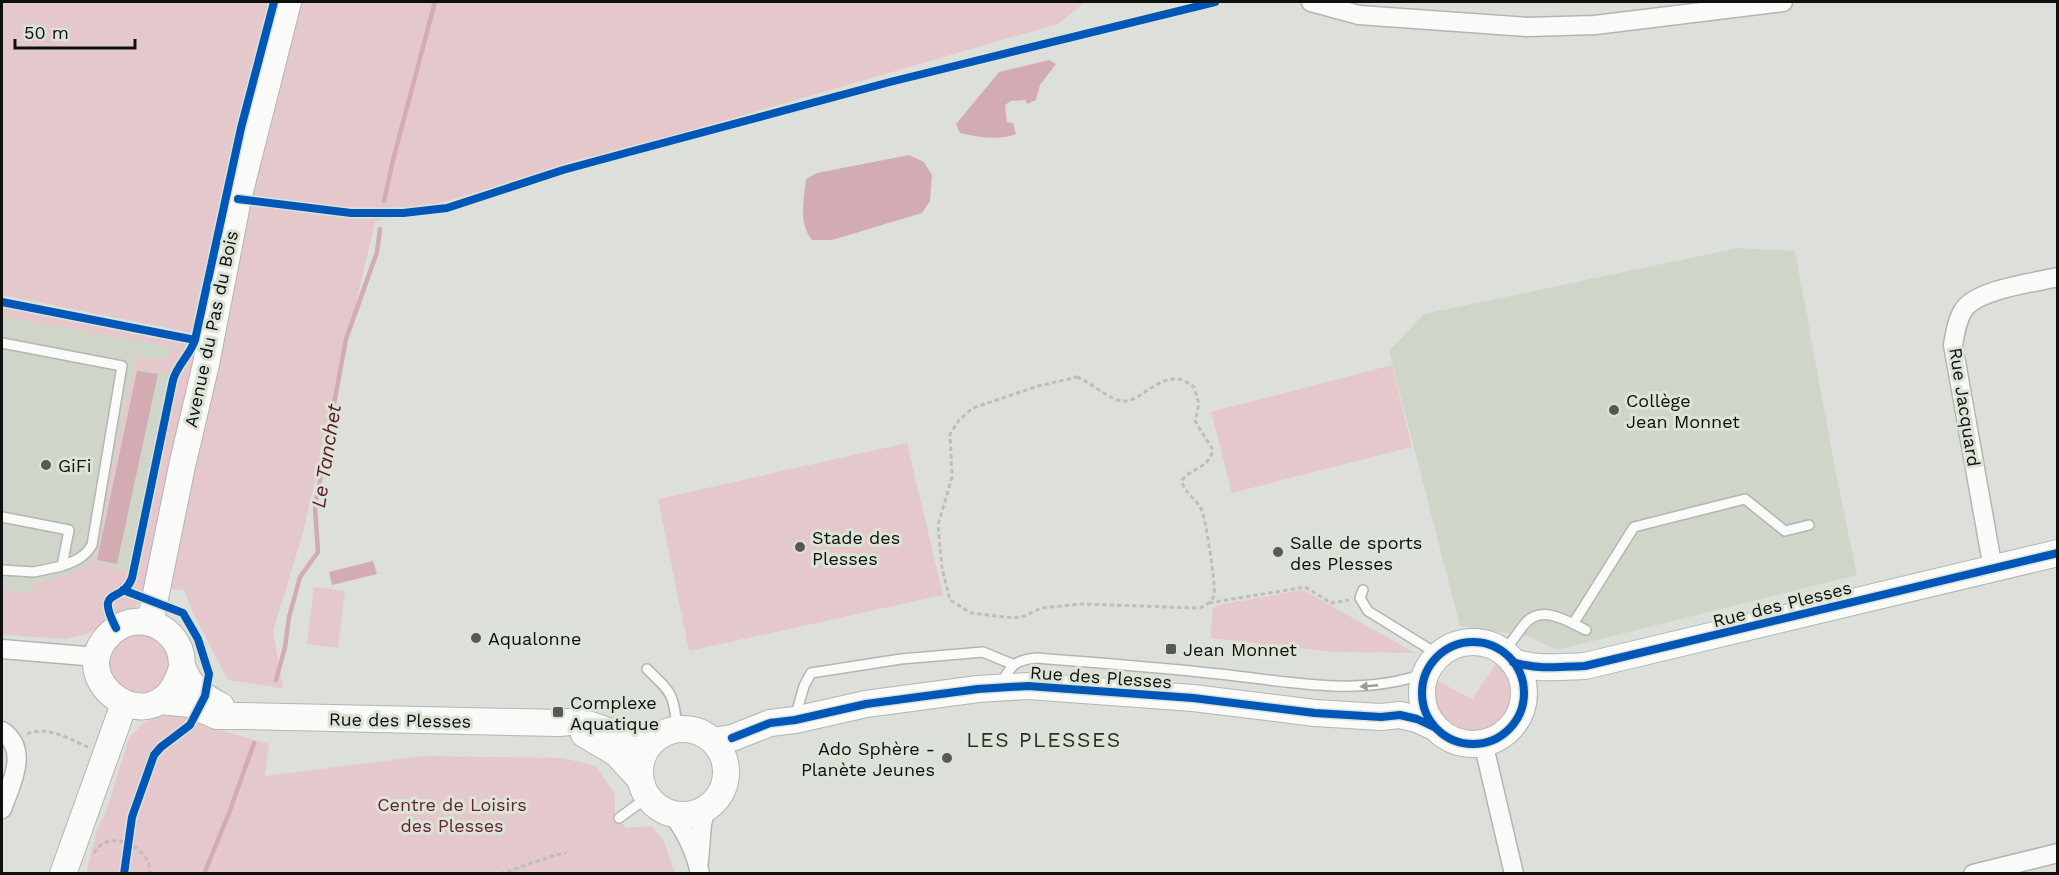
<svg xmlns="http://www.w3.org/2000/svg" width="2059" height="875" font-family="'Work Sans',sans-serif">
<style>
.built{fill:#cfd6c9}
.green{fill:#e5c8cc}
.water{fill:#d3acb3}
.lines{fill:none;stroke-linecap:round;stroke-linejoin:round}
.stream{stroke:#d3acb3;stroke-width:4.5}
.lane-casing{stroke:#b3b5b1;stroke-width:12}
.street-casing{stroke:#b3b5b1;stroke-width:21}
.secondary-casing{stroke:#b3b5b1;stroke-width:28}
.path{stroke:#bdbebc;stroke-width:3;stroke-dasharray:4.5 3;stroke-linecap:butt}
.lane{stroke:#fafaf9;stroke-width:9}
.street{stroke:#fafaf9;stroke-width:18}
.secondary{stroke:#fafaf9;stroke-width:26}
.cycleway-casing{stroke:#dce3d7;stroke-width:11}
.cycleway{stroke:#0057b8;stroke-width:8}
.oneway{fill:#9b9c9a}
.poi-dot{fill:#565954;stroke:#dce3d7;stroke-width:2}
.labels{text-anchor:middle;dominant-baseline:central;stroke-width:6;stroke-linejoin:round;paint-order:stroke}
.street-label{font-size:18px;fill:#0d100c;stroke:#dce3d7}
.poi-label{font-size:18px;fill:#0d100c;stroke:#dce3d7;text-anchor:start}
.park-label{font-size:18px;fill:#662136;stroke:#dce3d7}
.water-label{font-size:20px;font-style:italic;fill:#5a152c;stroke:#dce3d7}
.quarter-label{font-size:21px;letter-spacing:1.5px;fill:#2b2f27;stroke:#dce3d7}
</style>
<rect width="100%" height="100%" fill="#dde0da"/>
<path class="built" d="M1737,248L1795,251L1835,468L1857,575L1557,650L1527,636L1460,626L1389,351L1424,314Z
M2,305L176,347L129,580L123,588L2,597Z"/>
<path class="green" d="M2,2H1085L1058,24L375,222L303,533L273,631L283,688L228,680L193,613L184,590L170,589L177,537L217,338L2,295Z
M2,305L190,344L171,373L137,370L95,562L130,572C125,597 105,587 103,603C102,610 106,616 106,623L87,634L66,639L2,635V589L32,594L34,584C53,577 77,574 92,560L136,357L164,360L172,349L169,346L2,317Z
M197,346L201,347L146,594L131,612L114,616L111,604L132,589L137,580L175,381Z
M1392,365L1412,447L1232,493L1211,412Z
M907,443L943,595L689,651L658,499Z
M314,587L345,591L338,648L307,644Z
M1303,590L1415,653L1334,652L1210,638L1213,608L1217,605Z
M124,633L158,634L175,663L150,698L110,683L108,649Z
M1500,657C1566,730 1417,785 1430,677L1472,699Z
M171,713L185,714L213,728L269,744L265,776L424,756L563,758L596,766L615,794V813L626,828L652,826L664,842L675,873L86,874L96,832L106,812L129,738L143,723Z"/>
<path class="water" d="M1049,60L1056,64L1040,85L1036,100L1027,104L1025,100L1011,101L1005,105L1007,122L1013,123L1016,134C999,141 978,137 960,133L956,124L999,72Z
M909,155L924,162L932,175L930,201L922,213L832,240H812C798,223 804,200 806,179L817,173Z
M137,371L158,374L117,564L97,560Z
M373,561L377,574L332,585L329,572Z"/>
<g class="lines">
<path class="stream" d="M384,201L393,160L435,2
M276,680L285,647L289,617L300,577L318,552L315,507L346,339L377,252L380,229
M204,874L229,813L254,743"/>
<defs>
<path id="lane" d="M2,343L122,366L92,545C84,558 75,561 62,566
M2,517L69,530L62,566L34,572L2,570
M1363,590L1360,598L1368,611L1439,655
M1573,624L1634,527L1745,499L1785,531L1809,525
M1503,652C1511,644 1516,635 1523,626C1540,603 1565,620 1586,630
M647,669C672,693 674,694 677,729
M1000,684C1012,665 1014,660 1037,658C1098,663 1158,667 1219,674C1289,681 1358,698 1426,673
M795,718L804,686L811,673L901,659L983,652L1012,664
M619,818L648,797"/>
<path id="street" d="M1311,2L1359,15L1528,27L1595,25L1783,2
M1993,569L1953,345C1955,333 1957,320 1964,309C1979,289 2033,283 2058,277
M2,649L97,657
M2,731C30,750 11,784 2,809
M1483,742L1514,874
M671,813C685,829 696,853 700,874
M699,861L702,824L706,808
M1973,874L2058,853"/>
<path id="secondary" d="M150,623L182,466L206,364L238,199L288,2
M1422 693a51 51 0 1 1 102 0a51 51 0 1 1-102 0Z
M1513,662C1537,670 1560,667 1585,666L2058,553
M182,667C160,752 57,680 112,632C122,623 137,619 150,623C165,627 178,640 181,655C182,659 181,664 183,668C189,686 205,698 221,706
M160,701L190,704L217,716H242L559,723L579,721L632,739H655
M640 772a43 43 0 1 1 86 0a43 43 0 1 1-86 0Z
M584,734L616,753L640,779
M713,741L732,738L770,723L795,720L866,704L978,689L1028,686L1193,698L1315,713L1381,717L1400,715L1417,719L1434,727
M63,874L124,704"/>
</defs>
<use href="#lane" class="lane-casing"/>
<use href="#street" class="street-casing"/>
<use href="#secondary" class="secondary-casing"/>
<path class="path" d="M1077,377C1090,382 1110,400 1122,401C1141,403 1158,373 1182,380C1186,381 1191,385 1194,387L1199,404L1195,421L1213,450C1207,470 1194,466 1182,480C1183,493 1197,498 1202,511C1206,520 1216,587 1214,595C1212,602 1206,605 1200,608L1081,604L1041,608L1025,616L1013,618L971,613L950,600L942,568L938,525L952,477L950,434L959,420L973,408L1038,386Z
M123,590L134,594
M1209,603L1305,587L1331,603L1349,600
M27,734C47,725 69,739 88,747
M94,853C97,849 100,845 104,843C124,834 151,853 150,873
M500,874L555,855L566,853"/>
<use href="#lane" class="lane"/>
<use href="#street" class="street"/>
<use href="#secondary" class="secondary"/>
<defs>
<path id="cycleway" d="M238,199L351,213H403L447,208L563,170L633,151L890,82L1215,2
M2,302L195,340
M123,590L183,613L198,639L209,674L205,696L190,725L161,747L154,755L132,817L124,874
M116,628C94,585 122,605 132,578L173,380C177,365 190,355 195,340L241,128L274,2
M1422 693a51 51 0 1 1 102 0a51 51 0 1 1-102 0Z
M1513,662C1537,670 1560,667 1585,666L2058,553
M732,738L770,723L795,720L866,704L978,689L1028,686L1193,698L1315,713L1381,717L1400,715L1417,719L1434,727"/>
</defs>
<use href="#cycleway" class="cycleway-casing"/>
<use href="#cycleway" class="cycleway"/>
</g>
<defs><path id="oneway-solid" d="M-6-.8H1V-3.2L6.5 0L1 3.2V.8H-6Z" transform="scale(1.5)"/></defs>
<use class="oneway" href="#oneway-solid" transform="translate(1369 686) rotate(175)"/>
<g class="poi-dot">
<circle cx="1614" cy="410" r="6"/>
<circle cx="46" cy="465" r="6"/>
<circle cx="800" cy="547" r="6"/>
<circle cx="1278" cy="552" r="6"/>
<circle cx="476" cy="638" r="6"/>
<rect x="1165" y="643" width="12" height="12" rx="3"/>
<rect x="552" y="706" width="12" height="12" rx="3"/>
<circle cx="947" cy="758" r="6"/>
</g>
<g class="labels">
<g class="street-label">
<text transform="translate(211 329) rotate(-78)">Avenue du Pas du Bois</text>
<text transform="translate(1965 407) rotate(81)">Rue Jacquard</text>
<text transform="translate(1782 604) rotate(-14)">Rue des Plesses</text>
<text transform="translate(1101 677) rotate(4)">Rue des Plesses</text>
<text transform="translate(400 720) rotate(1)">Rue des Plesses</text>
</g>
<g class="poi-label">
<text x="1626" y="400">Collège<tspan x="1626" dy="21">Jean Monnet</tspan></text>
<text x="58" y="465">GiFi</text>
<text x="812" y="537">Stade des<tspan x="812" dy="21">Plesses</tspan></text>
<text x="1290" y="542">Salle de sports<tspan x="1290" dy="21">des Plesses</tspan></text>
<text x="488" y="638">Aqualonne</text>
<text x="1183" y="649">Jean Monnet</text>
<text x="570" y="702">Complexe<tspan x="570" dy="21">Aquatique</tspan></text>
<text x="935" y="748" text-anchor="end">Ado Sphère -<tspan x="935" dy="21">Planète Jeunes</tspan></text>
</g>
<g class="park-label">
<text x="452" y="804">Centre de Loisirs<tspan x="452" dy="21">des Plesses</tspan></text>
</g>
<g class="water-label">
<text transform="translate(326 456) rotate(-81)">Le Tanchet</text>
</g>
<g class="quarter-label">
<text x="1044" y="739">LES PLESSES</text>
</g>
</g>
<rect width="2059" height="875" fill="none" stroke="#0d100c" stroke-width="6"/>
<path d="M15 39v9h120v-9" fill="none" stroke="#0d100c" stroke-width="3"/>
<text x="24" y="39" font-size="18" fill="#0d100c" stroke="#dce3d7" stroke-width="4.5" paint-order="stroke">50 m</text>
</svg>
